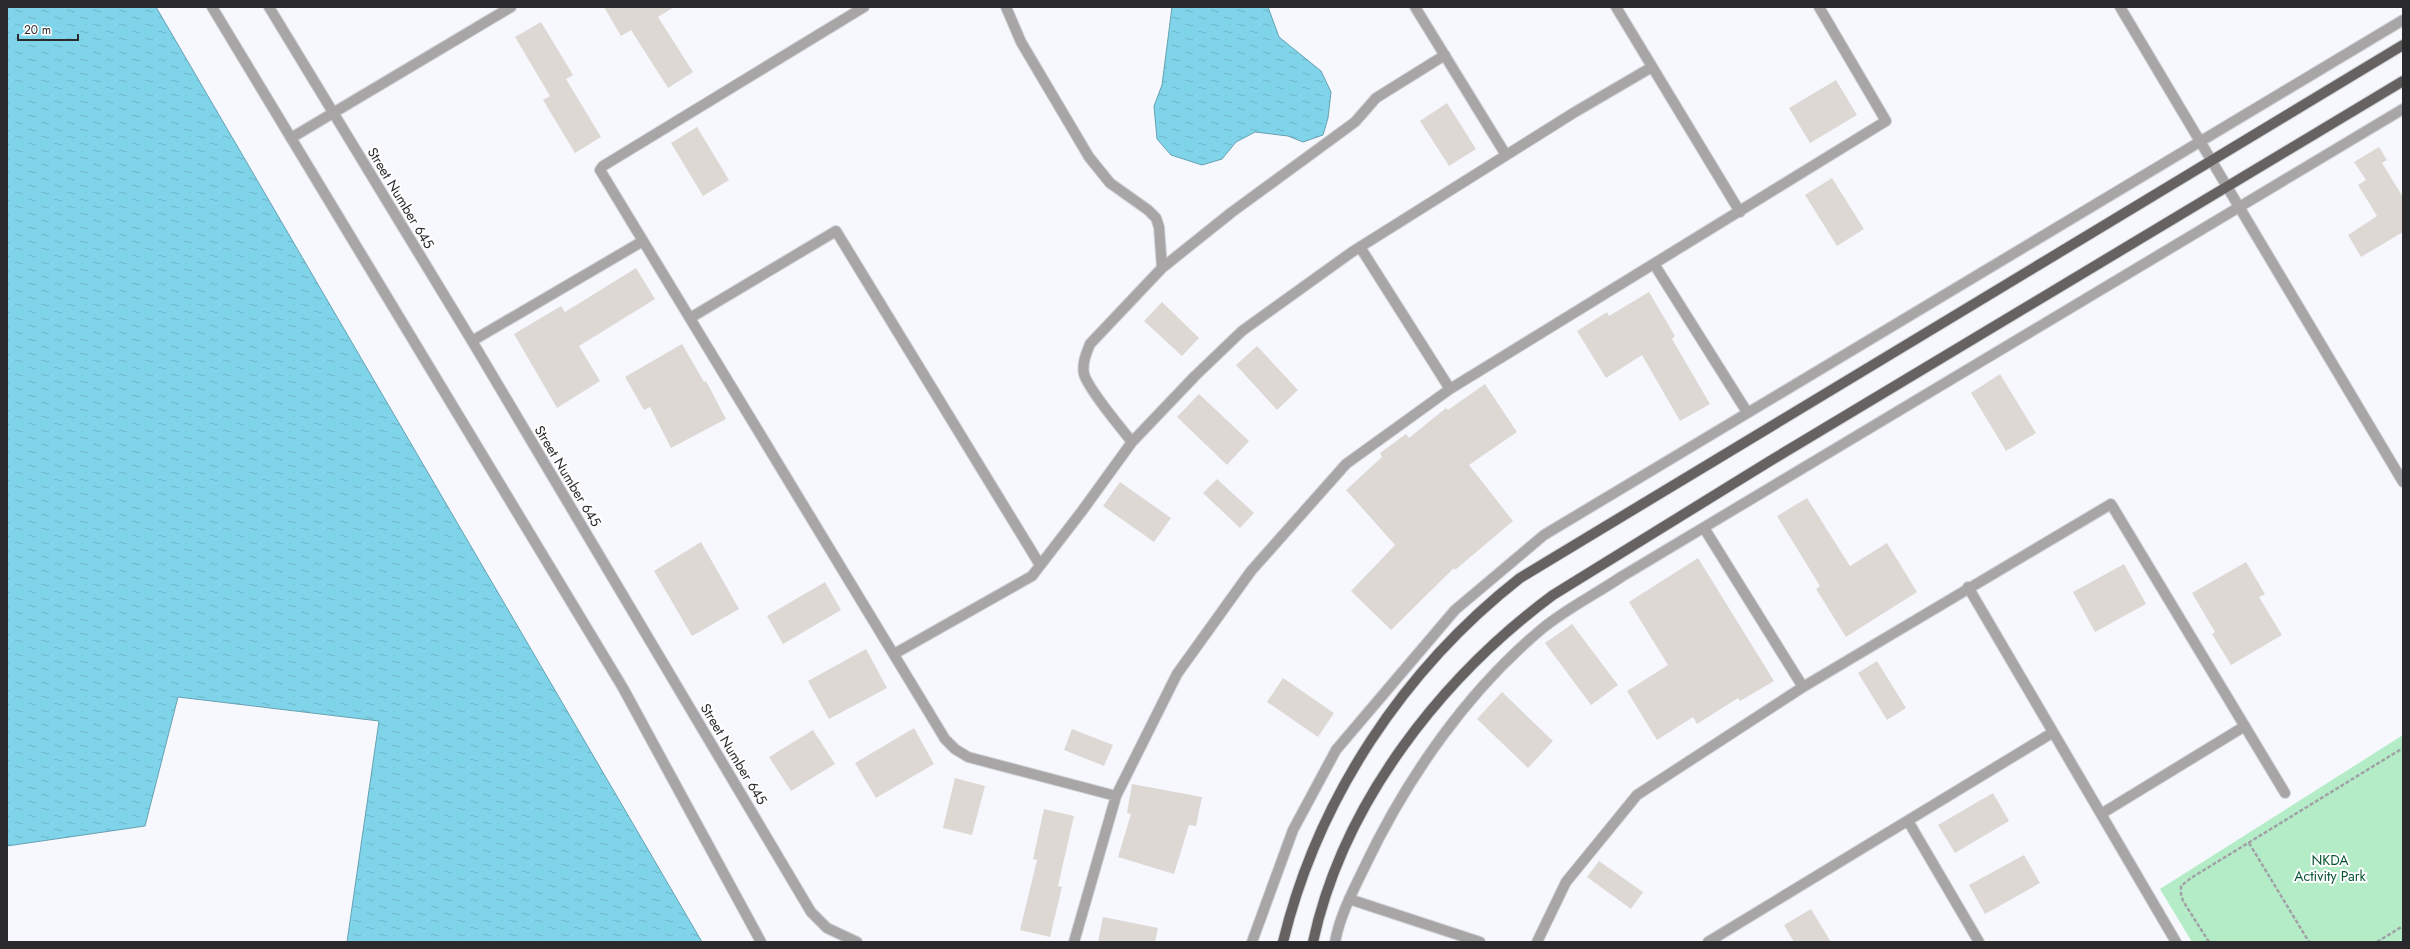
<svg xmlns="http://www.w3.org/2000/svg" width="2410" height="949" font-family="Jost,sans-serif">
<style>
.park{fill:#b3ecc7}
.water{fill:url(#water-ripples);stroke:#66a1b1}
.building{fill:#ded8d5}
.lines{fill:none;stroke-linecap:round;stroke-linejoin:round}
.minor-casing{stroke:#d1d3d7;stroke-width:12}
.tertiary-casing{stroke:#d1d3d7;stroke-width:12}
.primary-casing{stroke:#d1d3d7;stroke-width:12}
.path{stroke:#a1a2a6;stroke-width:2.5;stroke-dasharray:4 2;stroke-linecap:butt}
.minor{stroke:#a8a5a6;stroke-width:10}
.tertiary{stroke:#a8a5a6;stroke-width:10}
.primary{stroke:#676262;stroke-width:10}
.labels{text-anchor:middle;dominant-baseline:central;stroke-width:4;stroke-linejoin:round;paint-order:stroke}
.street-label{font-size:14px;fill:#2a2a2c;stroke:#fff}
.park-label{font-size:14px;fill:#085530;stroke:#fff}
</style>
<defs>
<pattern id="water-ripples" width="26" height="14" patternUnits="userSpaceOnUse"><rect width="26" height="14" fill="#80d4ea"/><path d="M2 4q2-2 4 0t4 0M15 11q2-2 4 0t4 0" fill="none" stroke="#6fb6c9"/></pattern>
</defs>
<rect width="100%" height="100%" fill="#f6f8fd"/>
<path class="park" d="M2403,735V942H2192L2160,889Z"/>
<path class="water" d="M7,7H156L702,942H347L379,721L178,697L145,826L7,846Z
M1172,7H1268L1279,37L1321,71L1331,92L1328,118L1323,135L1303,142L1288,136L1255,132L1236,142L1222,159L1202,165L1171,155L1157,139L1154,106L1162,85Z"/>
<path class="building" d="M604,7H674L658,17L693,72L668,88L631,30L621,36Z
M541,22L573,75L566,79L601,137L575,153L543,100L550,96L515,37Z
M1836,80L1857,115L1810,143L1789,108Z
M1447,103L1476,149L1449,166L1420,121Z
M697,127L729,180L703,196L671,143Z
M2379,147L2387,160L2382,163L2403,197V232L2361,257L2348,235L2377,216L2358,185L2366,180L2354,162Z
M1832,178L1864,229L1837,246L1805,195Z
M636,268L655,299L579,346L600,381L557,408L514,334L561,306L565,312Z
M1649,292L1675,336L1672,339L1710,404L1680,421L1642,355L1606,378L1577,331L1607,312L1609,316Z
M1162,302L1199,338L1182,356L1144,321Z
M682,344L704,382L706,381L726,419L671,448L650,407L644,410L625,377Z
M1257,346L1298,390L1277,410L1236,365Z
M2000,374L2036,433L2006,451L1971,393Z
M1485,384L1517,432L1469,465L1513,521L1455,570L1454,568L1391,630L1351,591L1395,545L1346,490L1382,457L1380,453L1406,434L1409,438L1446,408L1448,410Z
M1199,394L1249,441L1227,465L1177,417Z
M1217,479L1254,513L1240,528L1203,493Z
M1120,482L1171,518L1154,542L1103,506Z
M1807,498L1850,566L1887,543L1917,592L1846,637L1816,589L1820,586L1777,516Z
M701,542L739,609L692,636L654,571Z
M1698,558L1774,681L1740,701L1738,698L1697,724L1693,717L1657,740L1627,691L1668,665L1629,602Z
M2246,562L2265,594L2259,597L2282,635L2231,665L2212,634L2215,632L2192,593Z
M2124,564L2146,604L2095,632L2073,592Z
M825,582L841,610L783,644L767,616Z
M1572,624L1618,685L1591,705L1545,643Z
M866,649L887,688L829,719L808,681Z
M1877,661L1906,708L1887,720L1858,673Z
M1283,678L1334,713L1318,737L1267,702Z
M1502,692L1553,741L1528,768L1477,719Z
M914,728L934,764L876,798L855,763Z
M1072,729L1113,745L1104,766L1064,750Z
M813,730L835,764L791,791L769,757Z
M955,778L985,786L972,835L943,828Z
M1132,784L1202,797L1196,826L1189,825L1174,874L1118,857L1131,814L1127,813Z
M1993,793L2009,821L1955,853L1938,825Z
M1044,809L1074,816L1058,886L1062,887L1050,937L1020,930L1037,860L1033,859Z
M2024,855L2040,883L1985,914L1969,885Z
M1599,861L1643,892L1631,909L1587,877Z
M1811,909L1831,942H1794L1784,925Z
M1103,917L1158,928L1155,942H1098Z"/>
<g class="lines">
<defs>
<path id="minor" d="M864,7L603,166L600,170L945,739L955,749L968,757L1116,796
M1006,7L1021,42L1089,157L1110,183L1148,210L1156,218L1159,227L1162,268L1090,344C1086,354 1082,363 1084,374C1088,389 1121,428 1132,442
M1415,7L1506,155
M1616,7L1740,212
M2120,7L2403,482
M291,138L511,7
M1360,247L1450,389
M1654,264L1747,412
M1162,268L1232,212L1355,122L1376,98L1445,55
M690,318L836,231L1040,565
M472,341L643,241
M1704,528L1803,687
M1968,587L2176,942
M894,654L1032,576L1082,511L1132,442L1195,376L1242,331L1352,252L1575,112L1652,67
M2101,814L2245,726
M1908,821L1979,942
M1349,899L1480,942
M1074,942L1116,796L1177,674L1251,571L1346,464L1450,389L1886,121L1819,7
M1537,942L1566,882L1637,795L1803,687L2111,504L2285,793
M1708,942L2052,733"/>
<path id="tertiary" d="M212,7L623,688L761,942
M269,7L472,341L811,912L827,928L857,942
M1252,942L1293,830L1336,750L1455,610L1544,535L2403,20
M1335,942C1340,915 1353,891 1365,866C1407,778 1467,691 1543,628C1566,609 1596,594 1621,577L2403,109"/>
<path id="primary" d="M1283,942C1318,798 1404,669 1520,578L2403,45
M1313,942C1343,803 1441,678 1553,595L1770,461L2403,81"/>
</defs>
<use href="#minor" class="minor-casing"/>
<use href="#tertiary" class="tertiary-casing"/>
<use href="#primary" class="primary-casing"/>
<path class="path" d="M2249,843L2309,942
M2209,942L2183,901L2181,894V886L2191,878L2403,748
M2377,942L2403,926"/>
<use href="#minor" class="minor"/>
<use href="#tertiary" class="tertiary"/>
<use href="#primary" class="primary"/>
</g>
<g class="labels">
<g class="street-label">
<text transform="translate(401 198) rotate(59)">Street Number 645</text>
<text transform="translate(568 476) rotate(59)">Street Number 645</text>
<text transform="translate(734 754) rotate(59)">Street Number 645</text>
</g>
<g class="park-label">
<text x="2330" y="860">NKDA<tspan x="2330" dy="16">Activity Park</tspan></text>
</g>
</g>
<rect width="2410" height="949" fill="none" stroke="#2a2a2c" stroke-width="16"/>
<path d="M18 34v6h60v-6" fill="none" stroke="#2a2a2c" stroke-width="2"/>
<text x="24" y="34" font-size="12" fill="#2a2a2c" stroke="#ffffff" stroke-width="3" paint-order="stroke">20 m</text>
</svg>
